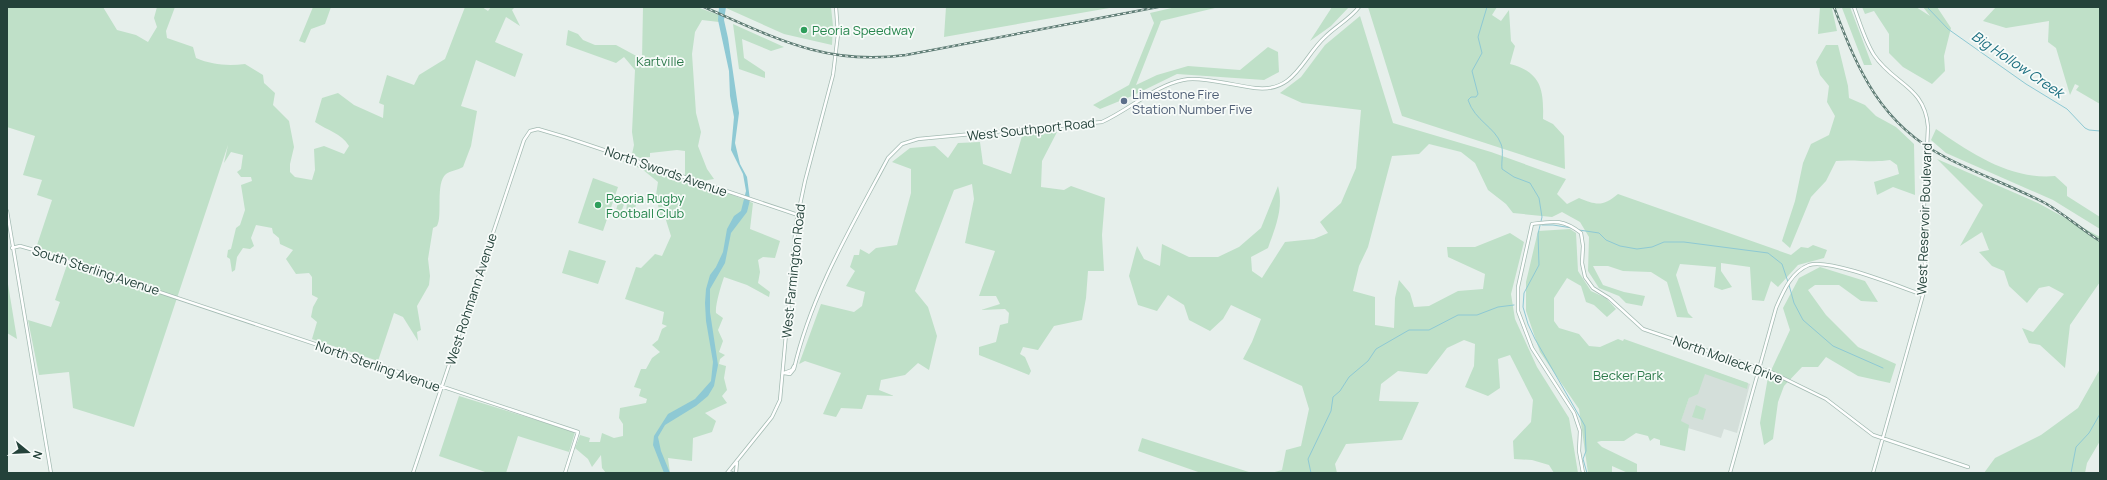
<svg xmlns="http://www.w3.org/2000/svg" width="2107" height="480" font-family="Manrope,sans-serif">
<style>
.built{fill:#d4dfda}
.green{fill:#bfe0c8}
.water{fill:#8ec9d4}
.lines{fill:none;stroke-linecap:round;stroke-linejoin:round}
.stream{stroke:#8ec9d4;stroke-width:1}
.secondary-casing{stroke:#a4bbb3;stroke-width:4}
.secondary{stroke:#fff;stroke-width:2.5}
.rail-casing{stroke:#5f7d75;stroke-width:2.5}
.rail{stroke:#f7fbf9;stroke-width:1;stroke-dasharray:3;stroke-linecap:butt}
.leisure-dot{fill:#2e9e5b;stroke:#f7fbf9;stroke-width:1.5}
.service-dot{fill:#5c6f8a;stroke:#f7fbf9;stroke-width:1.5}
.labels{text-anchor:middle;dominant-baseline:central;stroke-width:3.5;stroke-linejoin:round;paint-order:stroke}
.leisure-label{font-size:13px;fill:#27864d;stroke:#f7fbf9;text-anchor:start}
.park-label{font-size:13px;fill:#2d7a4b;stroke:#f7fbf9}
.service-label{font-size:13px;fill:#4e5e75;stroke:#f7fbf9;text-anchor:start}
.street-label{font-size:13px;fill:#24423a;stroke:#f7fbf9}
.water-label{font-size:14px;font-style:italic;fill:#1c6f80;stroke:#f7fbf9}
</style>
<rect width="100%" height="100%" fill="#e6efeb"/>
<path class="built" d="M1707,369L1750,384L1737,433L1724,429L1721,438L1688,428L1680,423L1689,398Z"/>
<path class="green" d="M7,7H103L117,30L136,35L148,42L157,27L154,18L157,7H175L166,31L167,38L193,47L196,58C212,65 228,66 245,64L263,75L264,83L275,93L273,105L289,121L294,147L290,164V172L295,177L312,180L315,170L314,149L324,146L344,154L349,146C341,133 328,131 315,122L322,98L338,93L354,105L383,118L384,105L379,103L387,75L414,85L419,75L445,59L465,7H482L488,11L491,7H515L512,10L520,26L506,17L495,42L523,54L515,77L476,60L461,106L477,111L471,146L463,167C458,170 450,171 446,174C435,183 443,216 437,226L433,228L428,259L430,276L429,285L417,306L421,330L417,332L418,341L403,317L394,313L378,361L312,339L317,322L311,317L313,307L318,298L312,295V277L309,273L296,274L286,259L293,250L280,244L279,238L273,233L272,228L256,225L251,238L254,246L250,249L243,248L237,257L235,270L232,272L230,259L227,257L228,250L231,249L236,228L240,225L245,210L241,185L252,181L251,177H241L237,172L241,169L243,155L231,152L224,163L228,145L134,427L73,408L69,372L39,375L28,320L51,327L60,302L55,300L69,259L36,248L52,200L37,195L42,180L23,175L35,136L7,127Z
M313,7H331L325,24L311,29L305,43L299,41Z
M643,7H697L719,15V22L702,20L695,32L692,54L696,113L701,132L698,146L707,169L714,179L702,181L685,176V151L677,150L650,153V157L640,158L632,154L634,145L632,132L635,70L624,57L616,63L566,45L568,30L578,34L583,40L595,45H616L642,59Z
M831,7L833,26L832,45L784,34L726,8Z
M946,7H1115L944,37Z
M1176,7H1219L1161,21L1136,85L1157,75L1188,66L1240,70L1268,47L1278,52L1279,72L1264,80L1177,74L1132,96L1100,109L1093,105L1129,85L1154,23L1150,13Z
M1332,7H1349L1331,26L1310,41Z
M1368,7H1497L1492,15L1501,21L1509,10L1511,41L1515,46L1510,64C1541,72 1544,89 1543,119L1553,124L1564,136L1565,169L1402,116Z
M1820,7H1850L1872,65H1864L1842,8L1832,9L1837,31L1818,34Z
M1862,7H1916L1930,16L1923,7H1937L1951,28L1944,56L1945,71L1932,84L1903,67L1889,53V34L1874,11L1865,14Z
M1996,7H2100V104L2076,90L2079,86L2075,84L2070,95L2056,48L2048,42L2049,21L2006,28L1983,21Z
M1360,16L1393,123L1491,152L1566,179L1557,194L1567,204L1579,198C1596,205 1603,207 1618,194L1791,255L1801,247L1808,248L1813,245L1827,250L1824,258L1798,265L1778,287L1771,281L1764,301L1752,300L1750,267L1721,263V271L1732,287L1722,290L1714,287L1716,267L1680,264L1676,275L1688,313L1693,318L1677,317L1667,282L1651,272L1623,271L1608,266H1593L1603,285L1624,292L1645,296L1642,306L1626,303L1619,296L1599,288L1588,271L1589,237L1580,222L1562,212L1552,217L1513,213L1506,204L1488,190L1475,163L1461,152L1429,144L1419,154L1392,156L1368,247L1359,266L1353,291L1375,297V325L1394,328L1395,298L1399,280L1410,293L1414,307L1429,306L1458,291L1483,289L1485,274L1448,257L1447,247H1475L1510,233L1524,242L1511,294L1515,319L1537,367L1569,418L1578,473H1554L1549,465L1532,460L1514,459L1513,441L1531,422L1533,400L1510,355L1498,359L1500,388L1488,396L1465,387L1474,366L1475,344L1464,340L1447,348L1427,374L1398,371L1381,384L1379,401L1419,402L1402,440L1346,444L1335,464L1337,473H1271L1282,470L1286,450L1301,446L1309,409L1302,386L1243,359L1252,342L1261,319L1231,305L1223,319L1210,331L1189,320L1184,305L1168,295L1157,311L1138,305L1129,276L1137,246L1144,259L1160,266L1162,244L1189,257H1218L1239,247L1261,228L1278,186C1284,208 1275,228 1268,248L1251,257L1252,271L1262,278L1285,242L1314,239L1328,233L1320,222L1341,203L1356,168L1361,110L1302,103L1280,93L1301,77L1325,45Z
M733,24L784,47L771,51L742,39L744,58L765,72V78L739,69Z
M1826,45H1838L1848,86L1849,98L1865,105L1876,116L1896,127L1914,144L1915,195L1893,187L1877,195L1874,182L1899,174L1897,165L1890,160C1872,163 1854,159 1836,161L1826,181L1811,197L1790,248L1782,241L1795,201L1803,163L1811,144L1829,135L1835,116L1827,102L1829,86L1820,75L1816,62Z
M1936,129C1971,153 2010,180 2055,176L2067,187V196L2100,217V229L2053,200L1946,153L1931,140Z
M1057,132L1042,161L1041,187L1064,190L1071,186L1105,198L1102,235L1104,271H1088L1086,298L1082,320L1054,326L1038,350L1023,347L1020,354L1025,357L1031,371L1029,375L979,355V347L996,342L1000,325L1008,323L1009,313L1005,309L981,310L1000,304L996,296H979L995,251L965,243L974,199L972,184L954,190L915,291L928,307L937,336L929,370L918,363L905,375L881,380L879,390L894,396L867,395L862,409L841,408L836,417L823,414L841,373L805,361L799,364L821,304L854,312L862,306L865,292L846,286L855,271L850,267L854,255H859L860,249L869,254L876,248L897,245L911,193V169L892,162L910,148L935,146L948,158L958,143L980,142L983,164L1011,174L1022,136Z
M611,157L696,186L725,192L753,203L750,229L780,241L775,258L763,257L758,260L760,272L758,283L770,292L769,297L747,285L724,277C721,286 715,305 716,313L723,318L718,330L723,341L719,352L725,355L720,359L719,364L726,366L724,378L727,390L722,396L727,403L705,413L716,421L712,432L693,438L692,461L668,458L670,473H606L602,468L601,455L592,467L588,459L575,448L580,435L590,438L589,442H600L602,433L614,438L623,436V424L619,418L620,408L646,403L647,399L639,396L641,389L634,387L641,369H646L652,358L660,352L652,345L658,340L662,329L667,326L662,324L664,312L625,299L636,267L641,268L655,254L662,256L671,236L665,217L660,215L656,195L658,182L642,169Z
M1937,159L2038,203L2100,237V282L2070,325L2065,368L2040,345L2029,343L2022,328L2033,332L2064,294L2049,286L2039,288L2027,303L2009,286L2004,271L1992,266L1979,252L1989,250L1982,232L1960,246L1983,205Z
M593,178L618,187L603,231L578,223Z
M619,200L625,202L621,212L616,210Z
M627,202L636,204L635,209L631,208L636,210L633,217L626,214Z
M1570,229L1576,233L1578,271L1591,291L1606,298L1616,309L1607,317L1594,305L1586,302L1581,286L1567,278L1554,298V321L1559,328L1579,334L1589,346L1600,347L1618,339L1623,341L1624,339L1748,383L1747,389L1705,374L1698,394L1689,398L1681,421L1689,425L1685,451L1660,445V440L1654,438L1650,441L1648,436L1636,433L1624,441H1601L1597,442L1602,447L1637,464V473H1628L1612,466V473H1588L1579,409L1540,352L1526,311V282L1538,231Z
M569,250L606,261L598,284L562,273Z
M1820,267L1865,281L1878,302L1861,301L1839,285H1815L1808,290L1826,315L1858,347L1896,364L1890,383L1858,376L1826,357L1818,367H1802L1784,386L1778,402L1773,439L1764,445L1760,423L1768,377L1790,330L1783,308L1799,278Z
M7,278L17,339L7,333Z
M2100,369V441L2087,463L2085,473H1984L1995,458L2041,435L2078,408Z
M459,396L575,432L569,452L518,436L506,473H488L439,456Z
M1696,405L1706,409L1703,420L1692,417Z
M1142,438L1252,473H1201L1138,451Z"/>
<path class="water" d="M719,7H726L724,20L728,38L739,113L735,143L740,164L747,177L750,200L747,212L731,233L725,263L710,289V312L718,365L714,386L708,396L696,406L665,425L658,437L661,451L670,473H664L653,445L654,436L668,414L695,399L711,381L713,362L706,321L705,303L706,289L710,275L716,267L723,252L727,229L734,216L741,211L746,191L743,174L731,150L734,117L730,96L729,71L718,20Z"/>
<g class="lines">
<path class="stream" d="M1487,7L1478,37L1482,53L1472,71L1478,94L1476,97H1471L1468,100C1475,121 1495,127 1501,144C1504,151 1501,162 1502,169L1514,177L1530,183L1539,198L1542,217L1538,234L1539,265L1524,293L1523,307L1528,324L1535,339L1585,426L1586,451L1583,459L1587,473
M1927,7L1948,29L2026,84L2067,109L2085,128L2089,130L2100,131
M1542,225H1553L1572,228
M1579,230L1599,233L1606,240L1620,246L1637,249L1652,247L1664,242H1684L1768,253L1782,264L1788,282
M1789,285L1794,303L1803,320L1833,346L1883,368
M1311,473L1308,459L1331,411L1333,397L1340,391L1349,377L1368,361L1376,349L1409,330H1429L1458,315H1477L1498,307L1514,305
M2071,473L2076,447L2089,433L2100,414"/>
<defs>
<path id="secondary" d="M1854,7C1860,23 1865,41 1874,55C1893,84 1925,86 1928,127L1923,226L1925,269L1923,295L1873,473
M7,211L51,473
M12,248L20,246L34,250L578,432L565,473
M784,373L790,374L794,369C811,294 852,226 888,158L902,144L918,139L1102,122C1129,110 1154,86 1183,80C1200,76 1237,86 1255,88C1295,93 1302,58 1325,37C1336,26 1350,19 1359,7
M784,373L792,370L794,366
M728,472L732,473
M413,473L524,140L530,131L538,129L565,137L798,215
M727,473L772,417L780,400L796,224L805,181L833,75L838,34L836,7
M736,473L737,462
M1583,473L1579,451L1580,431L1574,413L1532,348L1518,311V287L1532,224C1554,221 1563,219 1581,233L1583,246L1582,263L1585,277L1593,288L1609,298L1643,329L1773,373L1826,399L1873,435L1968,467
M1730,473L1776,308C1783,292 1791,272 1809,265C1829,258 1900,287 1923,295"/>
</defs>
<use href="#secondary" class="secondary-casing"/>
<use href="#secondary" class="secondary"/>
<defs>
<path id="rail" d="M704,7C775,38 826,66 906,55L1158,7
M1834,7C1858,71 1881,124 1945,157C1977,174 2012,186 2045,203C2064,214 2081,229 2100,241"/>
</defs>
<use href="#rail" class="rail-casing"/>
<use href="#rail" class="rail"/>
</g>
<g class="leisure-dot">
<circle cx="804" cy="30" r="4"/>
<circle cx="598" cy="205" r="4"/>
</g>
<circle class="service-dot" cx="1124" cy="101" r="4"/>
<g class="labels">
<g class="leisure-label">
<text x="812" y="30">Peoria Speedway</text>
<text x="606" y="198">Peoria Rugby<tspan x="606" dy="15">Football Club</tspan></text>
</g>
<g class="park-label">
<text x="660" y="61">Kartville</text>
<text x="1628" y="375">Becker Park</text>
</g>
<g class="service-label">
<text x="1132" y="94">Limestone Fire<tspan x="1132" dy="15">Station Number Five</tspan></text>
</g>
<g class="street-label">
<text transform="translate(1031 129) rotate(-6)">West Southport Road</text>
<text transform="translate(666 171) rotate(19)">North Swords Avenue</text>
<text transform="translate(1924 219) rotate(-88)">West Reservoir Boulevard</text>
<text transform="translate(96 270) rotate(18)">South Sterling Avenue</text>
<text transform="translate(793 271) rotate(-84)">West Farmington Road</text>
<text transform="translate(471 299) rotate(-72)">West Rohmann Avenue</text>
<text transform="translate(1728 359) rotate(20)">North Molleck Drive</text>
<text transform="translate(378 366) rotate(19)">North Sterling Avenue</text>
</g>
<g class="water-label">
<text transform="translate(2018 64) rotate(34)">Big Hollow Creek</text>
</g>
</g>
<rect width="2107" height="480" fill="none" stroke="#24423a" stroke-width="16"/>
<g transform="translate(28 452) rotate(108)" stroke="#f7fbf9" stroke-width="3" paint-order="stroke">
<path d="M0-3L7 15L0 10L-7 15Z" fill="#24423a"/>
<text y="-6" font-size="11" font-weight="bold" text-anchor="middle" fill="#24423a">N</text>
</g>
</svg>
